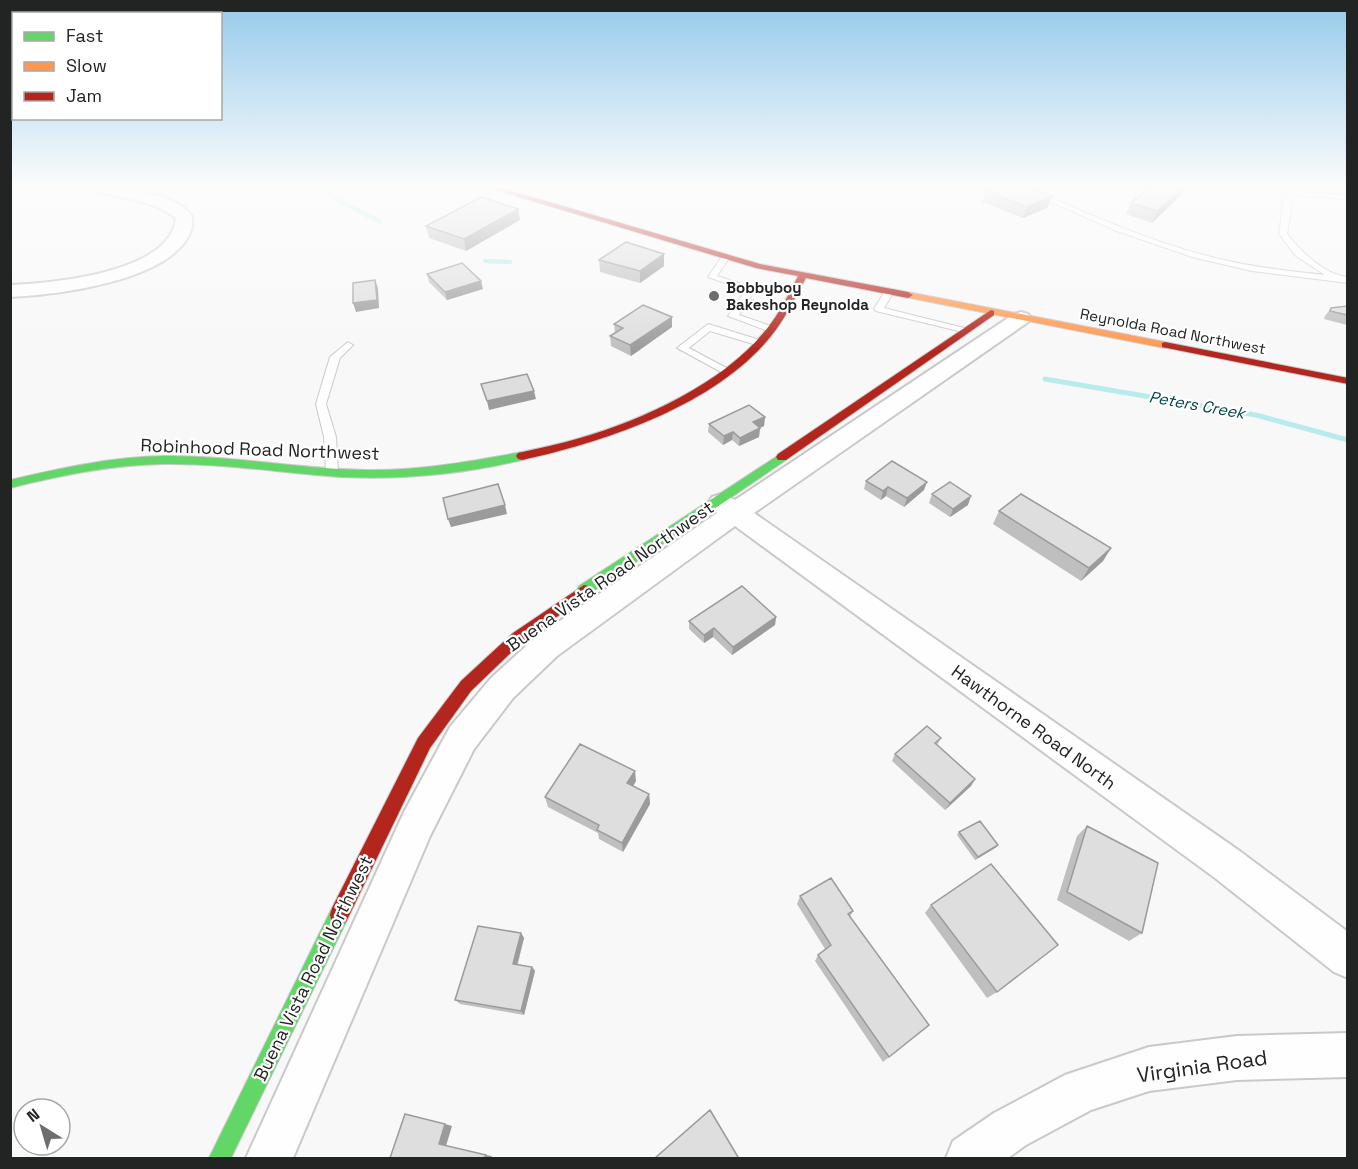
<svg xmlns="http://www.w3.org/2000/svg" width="1358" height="1169" font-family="'Space Grotesk',sans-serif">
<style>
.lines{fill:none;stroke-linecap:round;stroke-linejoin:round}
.stream-far1{stroke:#b8ebec;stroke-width:4.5}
.stream{stroke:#b8ebec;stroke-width:5}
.lane-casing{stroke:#c9c9c9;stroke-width:2}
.street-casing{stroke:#c9c9c9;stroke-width:4}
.fast-casing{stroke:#c9c9c9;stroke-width:2}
.slow-casing{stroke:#c9c9c9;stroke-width:2}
.jam-casing{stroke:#c9c9c9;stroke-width:2}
.lane{fill:#fefefe;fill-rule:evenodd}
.street{fill:#fefefe;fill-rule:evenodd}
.fast{fill:#63d668;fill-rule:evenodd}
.slow{fill:#ff974d;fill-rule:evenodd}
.jam{fill:#b3261e;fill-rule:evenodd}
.wall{fill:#c0bfbf}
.shaded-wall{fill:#9c9b9b}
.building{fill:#dfdede;stroke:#9c9b9b;stroke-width:1.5}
.poi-dot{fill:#6d6e6e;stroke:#fff;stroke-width:2}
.labels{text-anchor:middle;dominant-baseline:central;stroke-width:4.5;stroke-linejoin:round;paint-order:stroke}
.far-poi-label{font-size:15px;font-weight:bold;fill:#222323;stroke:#fff;text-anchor:start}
.far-street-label{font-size:15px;fill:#222323;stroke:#fff}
.far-water-label{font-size:16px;font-style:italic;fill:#004648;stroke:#fff}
.street-label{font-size:18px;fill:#222323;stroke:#fff}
.near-street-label{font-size:21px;fill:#222323;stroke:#fff}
</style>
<rect width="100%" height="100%" fill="#f8f8f8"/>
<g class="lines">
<path class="stream-far1" d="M320,188L341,202L379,221
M485,261L510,262"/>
<path class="stream" d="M1045,379L1256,415L1348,440"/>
<defs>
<path id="lane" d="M1019,188H1030C1092,216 1157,245 1224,260C1257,268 1291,271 1325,275L1296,256L1279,234L1284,198L1291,191L1348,195V199H1345L1293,195L1287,234C1301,251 1324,275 1348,277V283L1252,271L1192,257L1117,231Z
M726,254L730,257L717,276C728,279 740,285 751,286C767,288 785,282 799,291C793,295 766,290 754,291L749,299L789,310L784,313L746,303L739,315L774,327V331H768L728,316L746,290L708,277L723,255Z
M888,290L893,293L884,308L972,330L967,333L876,311L874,309L885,291Z
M708,324L763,341L765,343L760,346L710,331L689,348L732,371L727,374L723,373L677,348Z
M348,342L353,345L340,358L326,404L336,437L338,472L332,476L326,472L324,437L316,404L330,357Z"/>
<path id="street" d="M92,188C121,188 173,191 192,216C192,220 193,226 191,230C174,281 56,295 10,297V285C53,283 171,273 176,218C153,200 122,198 94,191Z
M1021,312L1028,314L1031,318L1028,322L754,513L1241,852L1348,932V978L1334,972L1215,878L735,526L557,656L513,698L474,749L430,836L293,1158H246L404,812L450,727L491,678L535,638L717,513L708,503L712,497L721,494L735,500L1014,314Z
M1348,1033V1077L1237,1080L1149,1091L1091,1110L1026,1145L1008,1158H946L953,1141L994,1113L1065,1075L1149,1047L1237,1036Z"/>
<path id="fast" d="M522,452L526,453L528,456L526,459C467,474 401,480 341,477C281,473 223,463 163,464C111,465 61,475 10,488V480C61,468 111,457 163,456C233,455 303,470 373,470C423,470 473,461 522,452Z
M782,453L788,457L786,460L589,594H579L577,590L579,586Z
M339,906L346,908L348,915L346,922L231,1158H209L332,908Z"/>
<path id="slow" d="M908,292L1165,342L1170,345L1165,348L905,297V293Z"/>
<path id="jam" d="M489,188H502L760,264L908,292L913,295L908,298L806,278C795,298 785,319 771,336C716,405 605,442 522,460L518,459L516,456L518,453C539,448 560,444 580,438C643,420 723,383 765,331C779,315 788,295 798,276L756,268Z
M991,310L994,311V315L786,460H778L776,457L778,454Z
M1165,342L1348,378V384L1162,347V343Z
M584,585L589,586L591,590L589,594L523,641L471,691L430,748L346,922L339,924L332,922L330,915L332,908L418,738L461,681L513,633Z"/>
</defs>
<use href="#lane" class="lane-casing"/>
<use href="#street" class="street-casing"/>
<use href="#fast" class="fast-casing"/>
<use href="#slow" class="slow-casing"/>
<use href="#jam" class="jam-casing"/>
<use href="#lane" class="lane"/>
<use href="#street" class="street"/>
<use href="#fast" class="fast"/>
<use href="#slow" class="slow"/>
<use href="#jam" class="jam"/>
</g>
<path class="wall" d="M986,191L1052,196L1047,208L1023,218L982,202Z
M1180,196L1152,223L1126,214L1131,203Z
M520,220L466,251L429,238L426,226Z
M664,254V266L640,283L600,272L599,260Z
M427,274L483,289L447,300L429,282Z
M1347,306V325L1324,319L1325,316L1331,308Z
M614,324L672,327L631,356L611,346L610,336L615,333Z
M765,417L764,426L760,428L759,437L739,446L732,440L723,445L708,432L709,424Z
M866,481L924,490L904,507L886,496L881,500L864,489Z
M932,494L968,505L950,517L929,503Z
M999,511L1111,548L1103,561L1081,581L993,524Z
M776,617L775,625L732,655L713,637L704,643L689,629V621Z
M941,738L937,745L975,779L971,786L945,810L892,761L895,754Z
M636,781L633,786L649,794L650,804L623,852L599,839L598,833L548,807L545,797Z
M1087,826L1142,933L1129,941L1057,900L1077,836Z
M959,832L998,845L995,848L975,860L957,835Z
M800,896L853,911L850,917L889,1057L883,1062L815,961L818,955L825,949L797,904Z
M931,905L997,992L987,998L925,913Z
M521,933L524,938L518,964L532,967L535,971L524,1015L460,1004L455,1000Z"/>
<path class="shaded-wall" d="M1183,188H1184L1180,196L1152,223L1157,211Z
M1052,196L1047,208L1023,218L1027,207Z
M518,209L520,220L466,251L464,239Z
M664,254V266L640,283V271Z
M375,280L378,288L379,308L356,312L353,303Z
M481,281L483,289L447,300L445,292Z
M672,317V327L631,356L630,345Z
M534,391L536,399L489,410L487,401Z
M765,417L764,426L752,431L753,422Z
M760,428L759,437L739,446L740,438Z
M733,432L732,440L723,445L724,436Z
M927,482L924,490L904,507L907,498Z
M888,487L886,496L881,500L883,491Z
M971,496L968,505L950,517L953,509Z
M505,505L507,514L451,527L448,519Z
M1111,548L1103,561L1081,581L1089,568Z
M776,617L775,625L732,655L733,647Z
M714,628L713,637L704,643V635Z
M635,771L636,781L629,793L627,783Z
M975,779L971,786L945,810L950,803Z
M649,794L650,804L623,852L622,843Z
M998,845L995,848L975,860L978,857Z
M521,933L524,938L516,968L513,964Z
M532,967L535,971L524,1015L521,1011Z
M445,1124L452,1126L446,1146L439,1144Z
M486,1155L492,1156L491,1158H484Z"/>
<path class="building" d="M993,188H1033L1052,196L1027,207L986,191Z
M1148,188H1183L1157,211L1131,203Z
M481,197L518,209L464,239L426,226Z
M626,242L664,254L640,271L599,260Z
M462,263L481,281L445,292L427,274Z
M375,280L377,300L353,303V283Z
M643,305L672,317L630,345L610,336L623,328L614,324Z
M1347,306V315L1330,311L1331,308Z
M527,374L534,391L487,401L481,384Z
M749,405L765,417L753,422L760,428L740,438L733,432L724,436L709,424Z
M892,461L927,482L907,498L888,487L883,491L866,481Z
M950,482L971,496L953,509L932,494Z
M498,484L505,505L448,519L443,498Z
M1021,494L1111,548L1089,568L999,511Z
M742,586L776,617L733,647L714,628L704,635L689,621Z
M927,726L941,738L935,743L975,779L950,803L895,754Z
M580,744L635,771L627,783L649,794L622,843L597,830L599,825L545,797Z
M980,821L998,845L978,857L959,832Z
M1087,826L1158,863L1142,933L1067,892Z
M991,864L1058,945L997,992L931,905Z
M831,878L853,911L848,914L929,1025L889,1057L818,955L831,945L800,896Z
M478,926L521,933L513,964L532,967L521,1011L455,1000Z
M710,1110L738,1157L737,1158H655Z
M405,1114L445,1124L439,1144L486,1155L484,1158H390Z"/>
<linearGradient id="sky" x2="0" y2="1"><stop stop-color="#95caea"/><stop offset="0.53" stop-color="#fcfcfc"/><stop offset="1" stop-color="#fcfcfc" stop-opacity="0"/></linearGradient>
<rect width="1358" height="352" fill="url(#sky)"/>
<circle class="poi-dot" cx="714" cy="296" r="6"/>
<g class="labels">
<g class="far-poi-label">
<text x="726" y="287">Bobbyboy<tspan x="726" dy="17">Bakeshop Reynolda</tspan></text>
</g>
<g class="far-street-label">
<text transform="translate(1173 331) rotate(11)">Reynolda Road Northwest</text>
</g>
<g class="far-water-label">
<text transform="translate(1197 405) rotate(10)">Peters Creek</text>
</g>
<g class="street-label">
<text transform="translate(260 449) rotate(2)">Robinhood Road Northwest</text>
<text transform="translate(610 576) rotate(-35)">Buena Vista Road Northwest</text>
<text transform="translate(1034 727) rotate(36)">Hawthorne Road North</text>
<text transform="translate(313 968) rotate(-64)">Buena Vista Road Northwest</text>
</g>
<g class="near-street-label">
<text transform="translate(1202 1066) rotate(-8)">Virginia Road</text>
</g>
</g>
<rect width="1358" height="1169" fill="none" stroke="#222323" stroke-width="24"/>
<rect x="12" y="12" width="210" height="108" fill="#ffffff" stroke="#a7a7a7" stroke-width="1.5"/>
<rect x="24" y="32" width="30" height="9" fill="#63d668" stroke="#a7a7a7" stroke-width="1.5"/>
<text x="66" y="42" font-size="18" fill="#222323">Fast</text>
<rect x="24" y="62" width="30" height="9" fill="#ff974d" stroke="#a7a7a7" stroke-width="1.5"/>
<text x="66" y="72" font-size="18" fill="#222323">Slow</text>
<rect x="24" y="92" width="30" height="9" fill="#b3261e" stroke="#a7a7a7" stroke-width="1.5"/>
<text x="66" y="102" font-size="18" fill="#222323">Jam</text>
<g transform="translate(42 1127) rotate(323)"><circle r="28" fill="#ffffff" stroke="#a7a7a7" stroke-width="1.5"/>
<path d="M0-4.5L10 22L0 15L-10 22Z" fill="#6d6e6e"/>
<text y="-9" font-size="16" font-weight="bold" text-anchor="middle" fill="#222323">N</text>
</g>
</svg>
